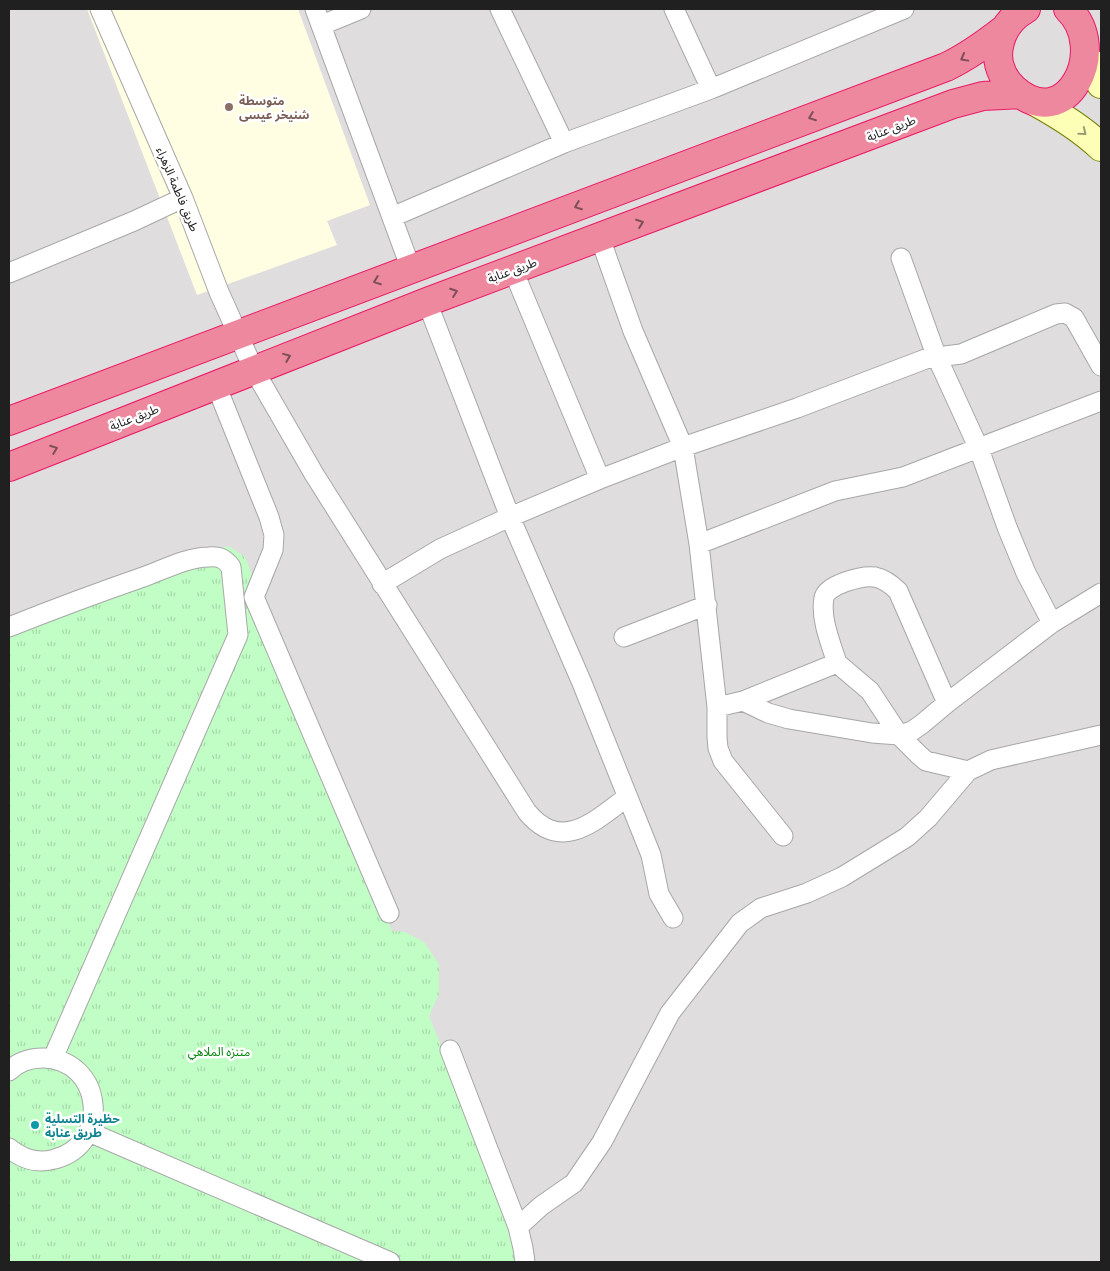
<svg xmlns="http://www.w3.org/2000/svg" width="1110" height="1271" font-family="Ubuntu,'Noto Sans Arabic',sans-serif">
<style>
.residential{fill:#dfdddd}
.education{fill:#fffee2}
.park{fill:url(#park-tufts)}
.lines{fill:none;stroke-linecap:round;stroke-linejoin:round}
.street-casing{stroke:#a7a7a7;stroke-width:21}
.secondary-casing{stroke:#747f00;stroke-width:30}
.highway-casing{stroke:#ea1965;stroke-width:30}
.street{stroke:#fff;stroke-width:19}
.secondary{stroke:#fdffb7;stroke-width:28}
.highway{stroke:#ee889e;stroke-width:28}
.oneway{stroke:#7d4f59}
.oneway2{stroke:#9a9b73}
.education-dot{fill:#8d6e63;stroke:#fff;stroke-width:2}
.culture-dot{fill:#0f9aa8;stroke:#fff;stroke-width:2}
.labels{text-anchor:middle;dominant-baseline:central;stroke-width:5;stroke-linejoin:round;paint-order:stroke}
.education-label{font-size:12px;font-weight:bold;fill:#785e54;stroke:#fff;text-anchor:start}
.street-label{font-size:12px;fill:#202020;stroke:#fff}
.park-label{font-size:12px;fill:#03850b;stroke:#fff}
.culture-label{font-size:12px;font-weight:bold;fill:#0d838f;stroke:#fff;text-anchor:start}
</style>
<defs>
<pattern id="park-tufts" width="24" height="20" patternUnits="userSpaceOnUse" patternTransform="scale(1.25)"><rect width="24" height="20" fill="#c1fec5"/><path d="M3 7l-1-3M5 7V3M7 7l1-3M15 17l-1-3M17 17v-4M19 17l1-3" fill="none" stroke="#a6d9a9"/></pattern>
</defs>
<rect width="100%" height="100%" fill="#f2eee6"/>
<path class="residential" d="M9,9H1101V1262H9Z"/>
<path class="education" d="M87,9H298L370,205L327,221L337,245L197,295Z"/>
<path class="park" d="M215,547H230L245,557L392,931L405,932L424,942L439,964V994L429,1016L528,1262H9V618L192,549Z"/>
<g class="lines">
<defs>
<path id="street" d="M100,9L183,198L219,292L254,370L314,474L527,812C561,853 594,822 627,797
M315,9L411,269
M500,9L564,143
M674,9L711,89
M322,25L361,9
M392,217L564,143L711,89L904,9
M600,238L633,331L683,447L699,544L717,707V737L718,748L723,761L783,836
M901,258L936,355L979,449L1007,527L1026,573L1052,623
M513,270L600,479
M9,273L134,221L183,198
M427,302L510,517L582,683L651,855L659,894L673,918
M216,385L269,517L274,535L273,550L254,597L389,913
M699,544L835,491L903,477L1101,401
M382,584L440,549L510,517L600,479L683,447L797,408L936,355L945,356L961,354L1056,314L1065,313L1074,318L1101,366
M9,627C54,609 100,592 146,576C165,569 188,557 209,557C220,556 225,559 231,567L238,635L53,1058
M624,637L707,605
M837,663C831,644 820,618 824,598C826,585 862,575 875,577C884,579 891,584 898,591L947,703
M743,701L837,663L870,691L899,735L919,755L926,761L968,771
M717,707L743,701L768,713L789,719L872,733L899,735L912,731L922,724L947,703L1052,623L1101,593
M450,1050L518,1227L523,1248L525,1262
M9,1071C18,1062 31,1058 43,1058C103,1059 112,1144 55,1159C38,1164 22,1159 9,1148
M89,1132L390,1262
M518,1227L541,1206L574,1183L602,1142L670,1013L740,923L761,908L807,893L842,877L907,837L928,818L968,771L991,760L1101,735"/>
<path id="secondary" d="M1095,65L1101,84
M1034,101C1058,114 1081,128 1101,147"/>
<path id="highway" d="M1026,9C1008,19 999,34 998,55C998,68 1005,81 1014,89C1067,136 1110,49 1068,9
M9,421L946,67C967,57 985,44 1003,30
M9,467L427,302L953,104L983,96L1020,94"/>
</defs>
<use href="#street" class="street-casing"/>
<use href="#secondary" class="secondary-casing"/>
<use href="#highway" class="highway-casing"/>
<use href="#street" class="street"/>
<use href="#secondary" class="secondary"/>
<use href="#highway" class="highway"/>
</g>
<defs><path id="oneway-chevron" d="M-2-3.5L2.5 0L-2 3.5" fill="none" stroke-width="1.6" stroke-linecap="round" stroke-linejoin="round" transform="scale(1.25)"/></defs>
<g class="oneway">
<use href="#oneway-chevron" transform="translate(964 58) rotate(151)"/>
<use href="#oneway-chevron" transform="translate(812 117) rotate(159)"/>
<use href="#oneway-chevron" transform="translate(578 206) rotate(159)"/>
<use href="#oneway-chevron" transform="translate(640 223) rotate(-21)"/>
<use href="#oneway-chevron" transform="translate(377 281) rotate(159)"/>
<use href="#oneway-chevron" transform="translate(454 292) rotate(-20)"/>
<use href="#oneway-chevron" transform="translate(287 357) rotate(-22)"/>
<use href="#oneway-chevron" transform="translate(54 449) rotate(-21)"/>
</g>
<use class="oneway2" href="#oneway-chevron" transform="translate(1083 132) rotate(39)"/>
<circle class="education-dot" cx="229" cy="107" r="5"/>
<circle class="culture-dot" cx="35" cy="1125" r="5"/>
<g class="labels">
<g class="education-label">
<text x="239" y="100">متوسطة<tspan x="239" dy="14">شنيخر عيسى</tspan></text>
</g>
<g class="street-label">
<text transform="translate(891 128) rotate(-21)">طريق عنابة</text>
<text transform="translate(178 189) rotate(67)">طريق فاطمة الزهراء</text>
<text transform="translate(512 270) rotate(-20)">طريق عنابة</text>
<text transform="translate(134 417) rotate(-21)">طريق عنابة</text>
</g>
<g class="park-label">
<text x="219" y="1051">متنزه الملاهي</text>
</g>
<g class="culture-label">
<text x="45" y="1118">حظيرة التسلية<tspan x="45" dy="14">طريق عنابة</tspan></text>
</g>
</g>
<rect width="1110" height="1271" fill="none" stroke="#202020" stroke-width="20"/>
</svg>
